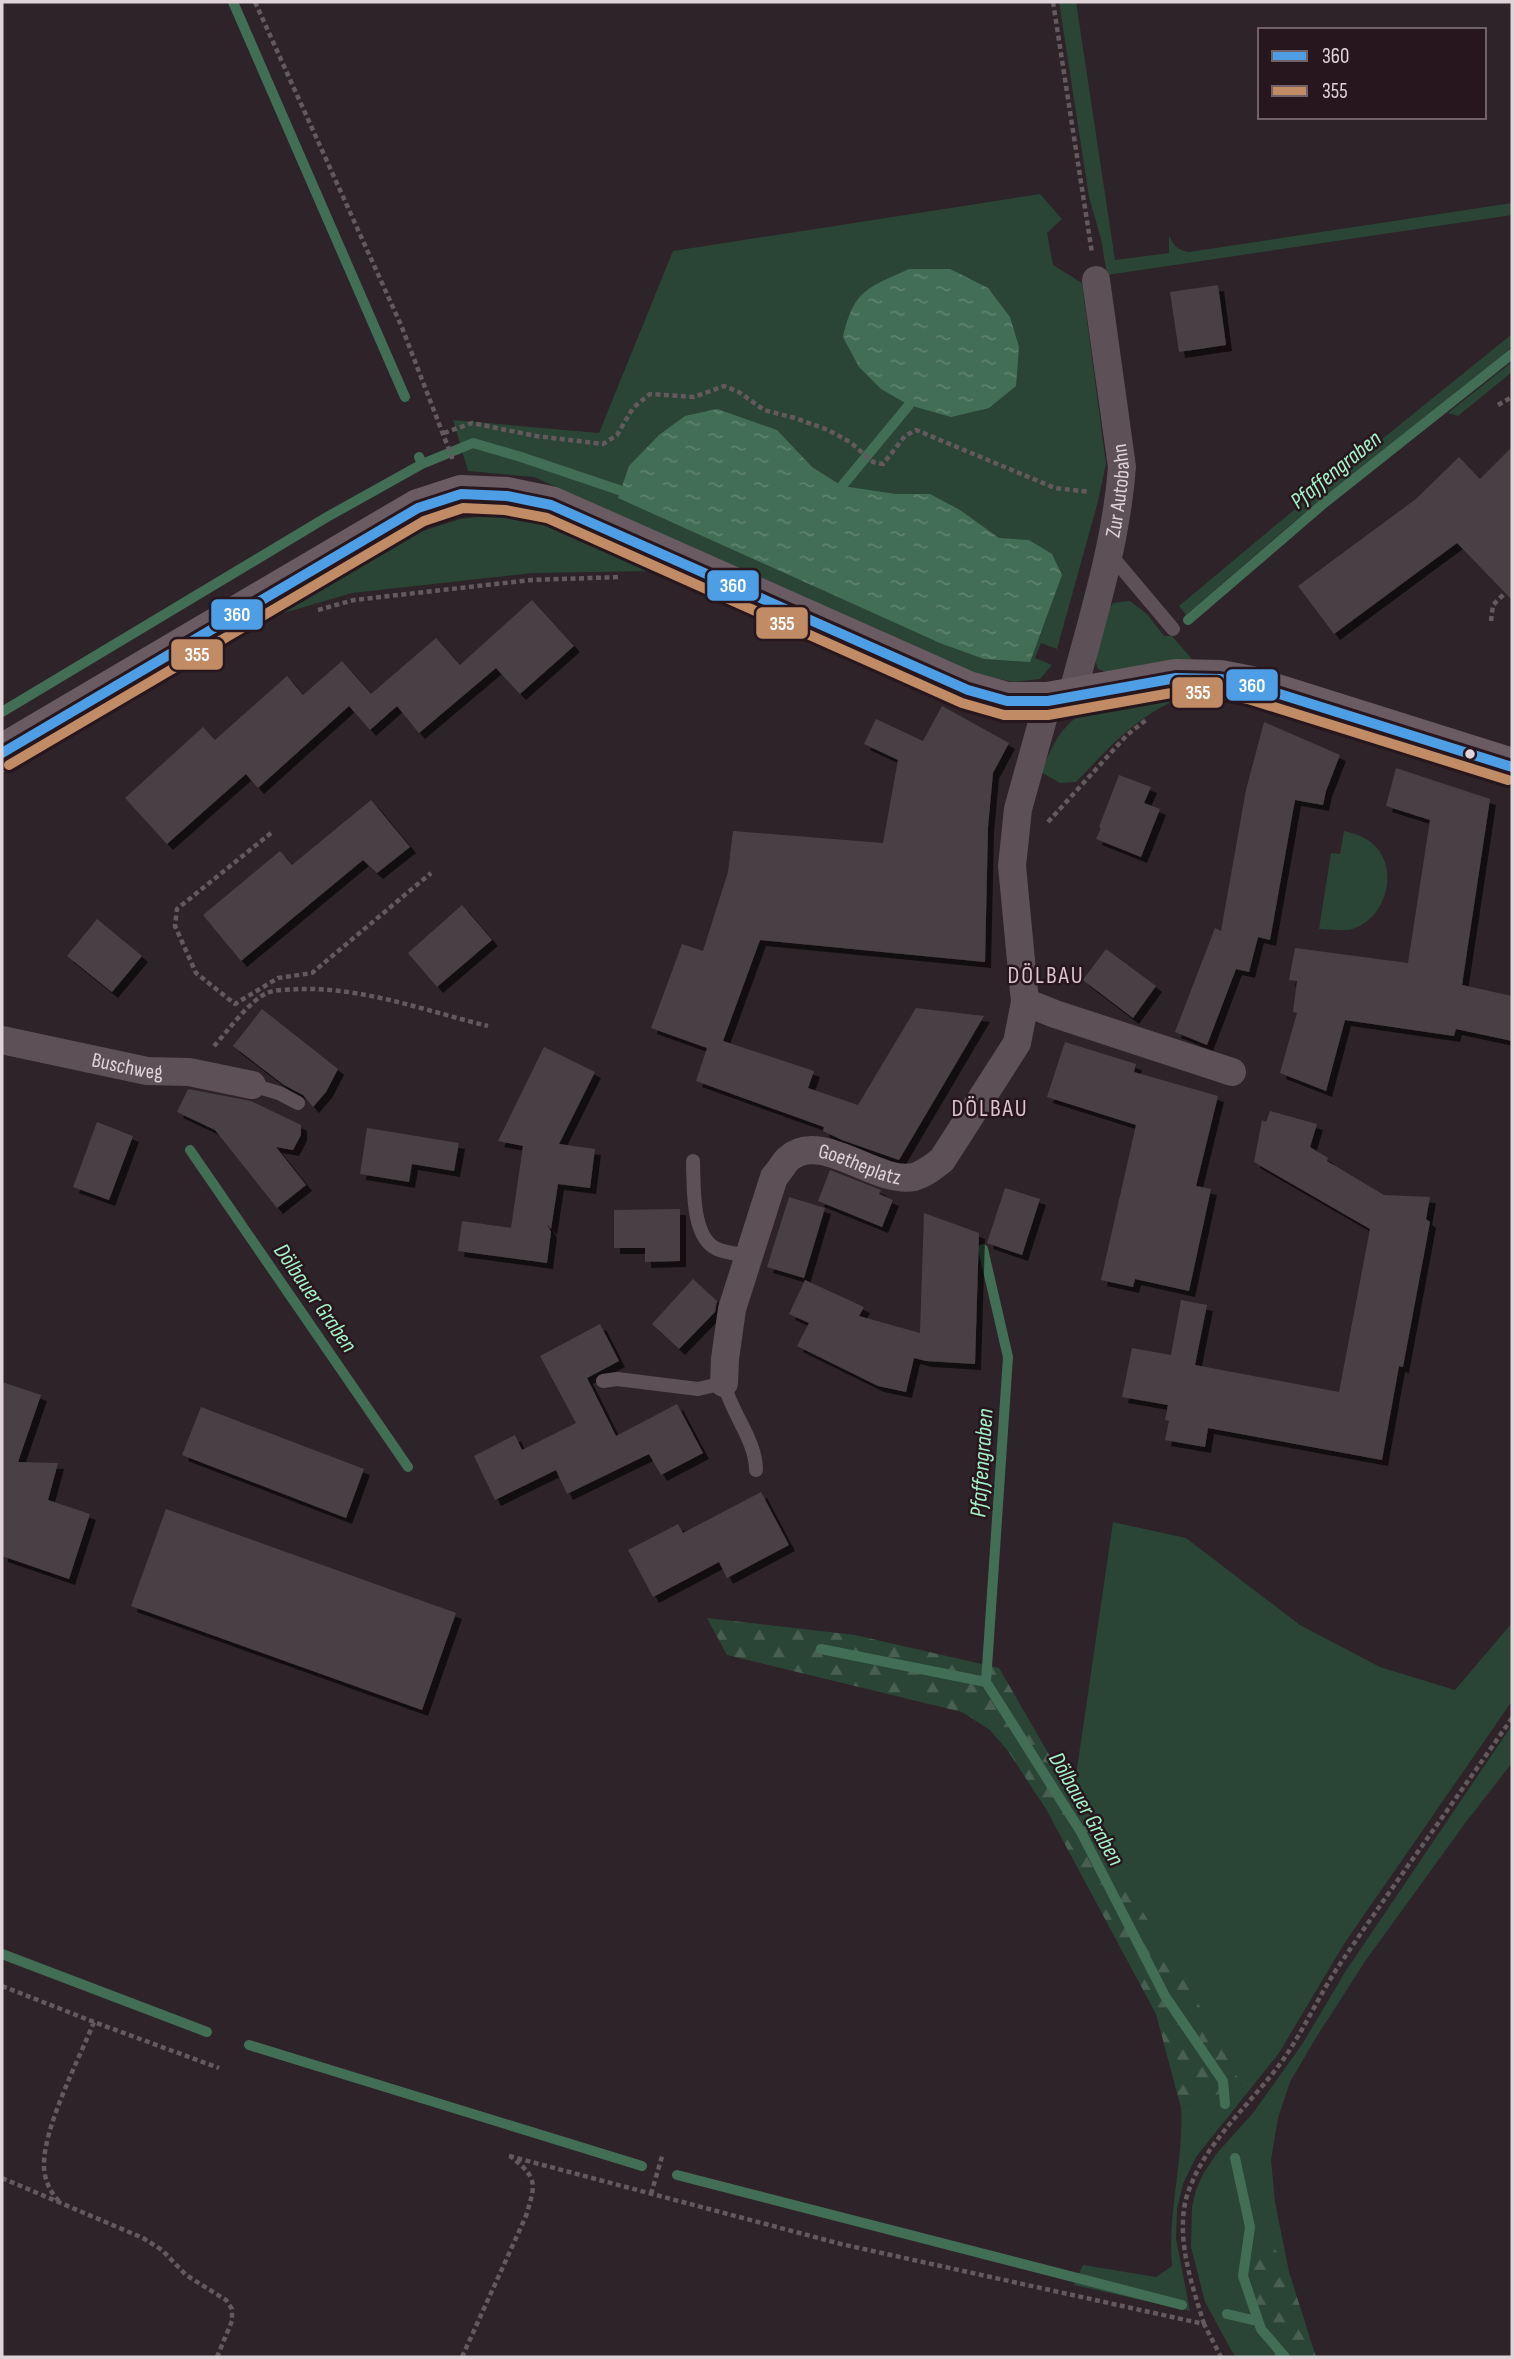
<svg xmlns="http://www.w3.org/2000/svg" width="1514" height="2359" font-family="'Sofia Sans Condensed',sans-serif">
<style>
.green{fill:#2a4536}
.forest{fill:url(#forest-firs)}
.water{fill:url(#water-ripples)}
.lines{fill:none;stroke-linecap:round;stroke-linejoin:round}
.stream{stroke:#436e56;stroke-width:10}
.building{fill:#4a4044;filter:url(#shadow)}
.path{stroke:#645a5e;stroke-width:4.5;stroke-dasharray:5 3.5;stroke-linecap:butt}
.lane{stroke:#5d5157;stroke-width:14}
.street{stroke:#5d5157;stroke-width:28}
.secondary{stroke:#6a5a62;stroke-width:38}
.bus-1-casing{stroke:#27161d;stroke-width:16}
.bus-2-casing{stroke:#27161d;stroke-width:16}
.bus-1{stroke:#4d9ee5;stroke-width:10}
.bus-2{stroke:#c18c65;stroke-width:10}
.bus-dot{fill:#e1d4d9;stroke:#27161d;stroke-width:2.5}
.labels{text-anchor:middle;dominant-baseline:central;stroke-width:5;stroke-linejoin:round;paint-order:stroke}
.street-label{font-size:21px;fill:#e1d4d9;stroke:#27161d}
.water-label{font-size:23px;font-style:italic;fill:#a4f3c6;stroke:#27161d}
.quarter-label{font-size:24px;letter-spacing:2px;fill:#ddc4ce;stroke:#27161d}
.line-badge{stroke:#27161d;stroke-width:2.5}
.badge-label{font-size:19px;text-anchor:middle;font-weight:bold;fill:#fff}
</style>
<defs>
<pattern id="forest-firs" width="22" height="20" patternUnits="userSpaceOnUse" patternTransform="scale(1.75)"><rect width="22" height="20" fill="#2a4536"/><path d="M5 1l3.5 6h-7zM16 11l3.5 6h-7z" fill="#495f52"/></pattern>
<pattern id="water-ripples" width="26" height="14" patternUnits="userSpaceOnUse" patternTransform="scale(1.75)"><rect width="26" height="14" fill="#436e56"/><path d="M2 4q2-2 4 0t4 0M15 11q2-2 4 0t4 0" fill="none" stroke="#5e826e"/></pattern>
<filter id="shadow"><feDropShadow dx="6" dy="6" stdDeviation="0" flood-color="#0009"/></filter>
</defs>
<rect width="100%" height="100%" fill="#2d2328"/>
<path class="green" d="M1059,2H1076L1115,260L1169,253V235C1173,246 1178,250 1189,252L1512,203V215L1107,275L1101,239L1089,197Z
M1040,194L1062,219L1047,233L1053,265L1082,283L1106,464L1097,505L1057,649L1041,643L1035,658L1052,665L1040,679L1013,682L969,672L534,477L468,471L453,420L599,433L673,251Z
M1512,334V346L1506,352L1295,521L1186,615L1179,606L1277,524Z
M1512,362V372L1458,416L1448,413Z
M502,514L543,524L656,571L532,573L352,593L263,619L404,537L460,519Z
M1130,601L1147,614L1164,636H1172L1197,665L1110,673L1098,669L1094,657L1105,615L1113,603Z
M1178,699C1134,718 1109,748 1076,782L1060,783L1041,772C1049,754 1056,735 1072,721C1088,706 1154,701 1178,699Z
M1344,831C1357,834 1368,838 1377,848C1399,874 1384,920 1352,929C1343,932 1330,929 1319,929L1331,853L1340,854Z
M1113,1522L1186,1538L1300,1625L1380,1667L1455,1690L1512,1623V1701L1344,1944L1279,2053L1196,2157L1183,2184L1177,2209L1176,2239L1190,2311L1074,2285L1083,2265L1156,2277L1172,2266C1167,2213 1184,2161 1181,2108L1241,2085L1073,1796Z
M1512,1725V1763L1466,1822L1366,1960L1317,2036L1290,2082L1278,2118L1271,2160L1275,2202L1289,2272L1270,2242L1249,2276L1273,2357H1235L1205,2302L1191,2247L1192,2207L1196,2190L1203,2174L1217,2153L1253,2113L1303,2043L1345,1972Z"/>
<path class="forest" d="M707,1618L855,1635L999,1668L1073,1796L1222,2043L1241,2086L1181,2108L1156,2014L1046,1809L1008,1751L990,1730L962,1712L727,1655Z
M1254,2241H1270L1289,2272L1316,2357H1273L1249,2276Z"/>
<path class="water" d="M909,269H950L988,288L1010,317L1019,347L1016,386L989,408L951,417L909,405L881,389L859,367L843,337C854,290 867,288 909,269Z
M717,409L777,430L812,467L842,486L896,494H930L960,510L999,538L1029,540L1052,554L1062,575L1030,662L984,659L940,643L618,498L629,466L659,435L685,416Z"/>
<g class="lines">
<path class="stream" d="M233,2L405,397
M422,464L473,443L521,457L619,490
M842,486L909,405
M1188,620L1323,504L1512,354
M2,712L327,517L422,464L419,457
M190,1150L408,1467
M983,1249L1008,1357L986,1682
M821,1649L986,1682L1081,1832L1165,1996L1223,2081L1225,2104
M2,1954L207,2032
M249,2045L642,2166
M1235,2158L1250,2227L1243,2276L1261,2329L1285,2357
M677,2175L1182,2305
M1227,2314L1257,2321"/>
</g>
<path class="building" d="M1218,285L1226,345L1179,352L1170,292Z
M1512,447V600L1457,543L1334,634L1298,586L1416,499L1459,457L1480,479Z
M532,600L574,646L520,694L496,668L419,733L397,706L370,730L349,706L258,788L246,774L167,844L125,798L203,727L215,740L287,676L303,695L342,661L371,694L436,638L460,665Z
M942,706L1009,743L993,773L988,827L985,962L760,940L723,1041L814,1071L808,1088L858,1105L916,1008L984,1016L899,1160L842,1140L823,1131L824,1127L696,1081L707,1048L651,1028L682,944L703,951L728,872L733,831L883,843L898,760L864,744L876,719L923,741Z
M1264,722L1340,755L1326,791L1323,805L1295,800L1270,940L1258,937L1249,972L1236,969L1207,1045L1175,1032L1215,928L1221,931L1246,790Z
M1396,768L1490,799L1462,985L1512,996V1041L1456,1029L1454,1036L1345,1020L1326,1091L1280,1073L1297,1013L1293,1012L1297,981L1289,980L1295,948L1408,963L1430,820L1386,806Z
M1119,775L1151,787L1144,803L1160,809L1141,857L1096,839L1101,828L1099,827Z
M371,800L410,847L377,873L363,860L241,961L203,915L280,851L292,865Z
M462,905L492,940L437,987L408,953Z
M97,919L142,956L112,992L67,956Z
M1106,949L1156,986L1133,1018L1083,980Z
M262,1009L338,1069L326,1092L313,1107L303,1095L284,1085L233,1046Z
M1065,1042L1136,1064L1134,1072L1218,1096L1196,1186L1211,1189L1189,1291L1135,1279L1133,1287L1101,1280L1136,1125L1047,1097Z
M544,1047L595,1072L559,1144L595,1149L590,1188L558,1184L551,1229L547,1224L551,1232L547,1263L458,1251L462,1221L511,1228L523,1146L498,1141Z
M188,1089L251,1101L301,1125V1135L293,1150L276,1147L306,1185L277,1208L215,1130L177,1112Z
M1270,1111L1317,1124L1310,1147L1328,1158L1327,1161L1384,1195L1430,1197L1426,1219L1430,1222L1403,1367L1399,1366L1382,1460L1208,1428L1205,1447L1165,1440L1169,1421L1165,1420L1168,1405L1122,1397L1132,1348L1171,1355L1181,1300L1207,1305L1195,1365L1339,1392L1370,1229L1254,1162L1262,1120L1266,1122Z
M97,1122L133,1136L109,1200L73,1187Z
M367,1128L459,1143L454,1171L412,1164L409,1182L360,1174Z
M830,1170L881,1190L879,1194L893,1200L882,1227L818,1201Z
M1005,1188L1040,1199L1022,1255L987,1243Z
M789,1197L825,1208L804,1278L767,1267Z
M680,1209V1261L645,1262V1248H614V1210Z
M924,1213L979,1233L975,1364L926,1361L914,1358L906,1392L878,1386L797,1346L809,1323L789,1314L805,1280L864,1307L859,1316L920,1333Z
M693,1279L717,1301L715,1312L679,1349L652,1324Z
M600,1324L619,1361L587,1378L616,1436L677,1404L703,1453L661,1475L649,1454L567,1494L556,1470L495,1500L474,1456L515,1435L522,1450L576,1423L540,1356Z
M2,1382L41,1395L18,1462L58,1463L48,1500L90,1514L69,1579L2,1556Z
M201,1407L364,1469L346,1518L182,1455Z
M761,1492L789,1545L727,1578L719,1562L653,1597L628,1550L678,1524L683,1533Z
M166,1509L456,1613L422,1710L131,1606Z"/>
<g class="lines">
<path class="path" d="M255,2L401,325L453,460
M1053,2L1092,253
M1498,405L1512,397
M444,433L472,423L536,436L603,444L617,435L633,408L650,394L694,397L724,386L739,392L764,410L795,418L828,430L850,442L873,462L883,464L905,436L916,430L1055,488L1090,492
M318,610L354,600L531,580L621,577
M1491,621L1493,605L1505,593
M1048,822L1127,735L1146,720
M271,833L177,909L175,926L196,973L235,1004L278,978L312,973L431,873
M214,1046C227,1032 250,1000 267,993C276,989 289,990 299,989C363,987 426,1011 488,1026
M2,1986L94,2022L219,2068
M509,2156L841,2244L1204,2324L1221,2357
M2,2178L143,2238L162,2250L186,2275L226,2300L232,2309V2321L217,2357
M651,2194L663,2153
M59,2201C50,2192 44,2179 44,2166C43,2128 79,2059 94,2022
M1204,2324C1192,2285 1176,2240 1186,2199C1202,2143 1253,2103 1285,2057C1304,2029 1318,1998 1336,1970C1393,1885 1454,1802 1512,1718
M462,2357L526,2216C535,2186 539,2178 512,2158"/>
<path class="lane" d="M1109,553L1173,629
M252,1085L279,1093L298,1103
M693,1161C694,1184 691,1238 717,1249C726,1253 739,1254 749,1256
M603,1381L617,1379L698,1389L724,1383C731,1413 756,1440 756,1470"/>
<g class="street">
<path id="s1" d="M1071,699C1091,623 1116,546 1122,467L1096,280"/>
<path d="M1025,1002L1055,1014L1232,1072"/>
<path id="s2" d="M2,1040L147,1071L189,1072L252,1085"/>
<path id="s3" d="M724,1383L725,1359L732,1309L774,1177C779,1172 783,1164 788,1159C821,1129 876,1185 914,1177C925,1174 933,1167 942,1160L1017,1043L1025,1002L1012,866L1018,809L1048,701"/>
</g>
<path class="secondary" d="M2,753L418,508L461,494L507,496L551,505L968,690L1007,701H1048L1176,678L1220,679L1251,685L1512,767"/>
<defs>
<path id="bus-1" d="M2,753L418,508L461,494L507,496L551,505L968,690L1007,701H1048L1176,678L1220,679L1251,685L1512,767"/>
<path id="bus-2" d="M9,765L424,521L463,508L505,510L547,518L962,703L1004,715H1048L1177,692L1219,693L1248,699L1508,780"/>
</defs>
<use href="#bus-1" class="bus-1-casing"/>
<use href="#bus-2" class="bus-2-casing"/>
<use href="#bus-1" class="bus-1"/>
<use href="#bus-2" class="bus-2"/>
</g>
<circle class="bus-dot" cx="1470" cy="754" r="6"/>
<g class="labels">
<g class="street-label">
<text stroke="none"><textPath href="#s1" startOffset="214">Zur Autobahn</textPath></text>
<text stroke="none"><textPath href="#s2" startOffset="128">Buschweg</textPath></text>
<text stroke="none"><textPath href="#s3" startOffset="312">Goetheplatz</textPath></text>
</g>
<g class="water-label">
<text transform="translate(1336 470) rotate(-39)">Pfaffengraben</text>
<text transform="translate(315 1298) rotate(55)">Dölbauer Graben</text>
<text transform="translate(982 1463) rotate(-86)">Pfaffengraben</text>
<text transform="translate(1086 1809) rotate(60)">Dölbauer Graben</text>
</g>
<g class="quarter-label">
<text x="1046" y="975">DÖLBAU</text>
<text x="990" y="1108">DÖLBAU</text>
</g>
</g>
<g class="line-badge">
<rect x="706" y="569" width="54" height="33" rx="7" fill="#4d9ee5"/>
<rect x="210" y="598" width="54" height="33" rx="7" fill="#4d9ee5"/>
<rect x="755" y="606" width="54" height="34" rx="7" fill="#c18c65"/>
<rect x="170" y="638" width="54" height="33" rx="7" fill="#c18c65"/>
<rect x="1225" y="668" width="54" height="34" rx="7" fill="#4d9ee5"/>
<rect x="1171" y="676" width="53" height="33" rx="7" fill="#c18c65"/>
</g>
<g class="badge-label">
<text x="733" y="592">360</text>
<text x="237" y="621">360</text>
<text x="782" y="630">355</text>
<text x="197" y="661">355</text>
<text x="1252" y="692">360</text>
<text x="1198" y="699">355</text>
</g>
<rect width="1514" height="2359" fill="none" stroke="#e1d4d9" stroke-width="7"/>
<rect x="1258" y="28" width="228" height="91" fill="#27161d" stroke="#716268" stroke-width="2"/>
<rect x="1272" y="51" width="35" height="10" fill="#4d9ee5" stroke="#716268" stroke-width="2"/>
<text x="1322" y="63" font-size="21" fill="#e1d4d9">360</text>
<rect x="1272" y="86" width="35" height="10" fill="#c18c65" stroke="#716268" stroke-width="2"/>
<text x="1322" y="98" font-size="21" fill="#e1d4d9">355</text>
</svg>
